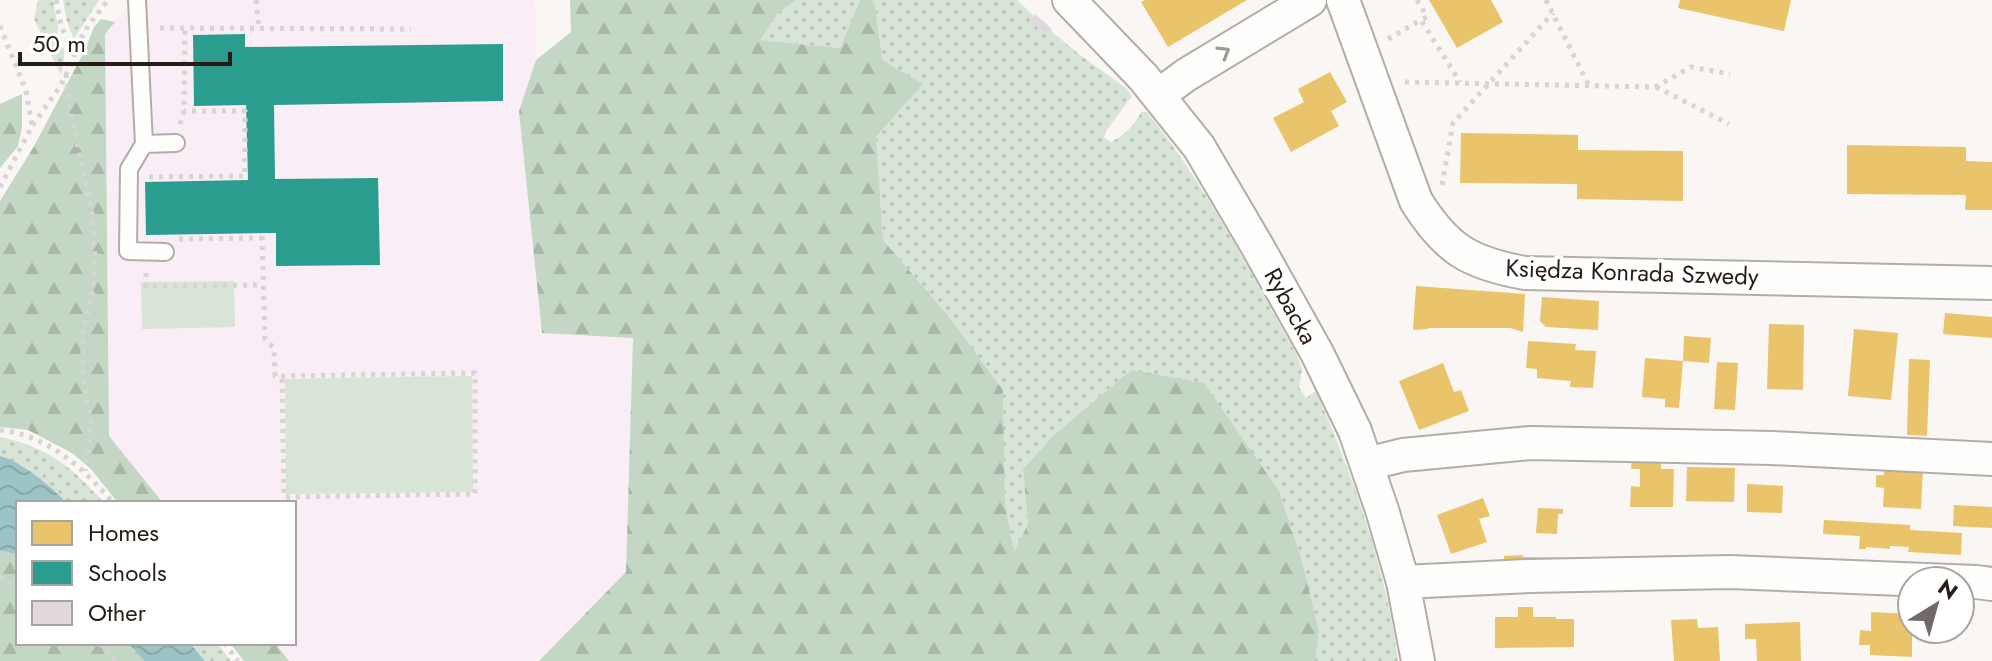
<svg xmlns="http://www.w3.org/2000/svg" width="1992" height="661" font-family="Jost,sans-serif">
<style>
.education{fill:#f9edf6}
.grass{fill:url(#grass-dots)}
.forest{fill:url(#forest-firs)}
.pitch{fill:#d7e4d6}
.water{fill:url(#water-waves)}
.homes{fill:#e9c46a}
.schools{fill:#2a9d8f}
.building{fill:#e0d8dc}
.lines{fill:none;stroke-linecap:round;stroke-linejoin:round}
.lane-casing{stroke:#b3aca8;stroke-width:20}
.street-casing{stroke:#b3aca8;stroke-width:36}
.path{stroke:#d6d5d4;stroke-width:5;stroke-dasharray:4 6;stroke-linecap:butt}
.lane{stroke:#fefefd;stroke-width:16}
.street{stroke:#fefefd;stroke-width:32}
.oneway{stroke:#9e9895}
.labels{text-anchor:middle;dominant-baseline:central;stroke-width:8;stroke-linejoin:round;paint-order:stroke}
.street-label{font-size:24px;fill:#291c16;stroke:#fff}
</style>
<defs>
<pattern id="grass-dots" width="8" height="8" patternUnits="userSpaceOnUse" patternTransform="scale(2)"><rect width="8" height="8" fill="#d7e4d6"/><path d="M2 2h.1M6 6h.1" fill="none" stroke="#b9c3b7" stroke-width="1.8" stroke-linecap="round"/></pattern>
<pattern id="forest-firs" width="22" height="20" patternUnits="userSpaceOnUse" patternTransform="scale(2)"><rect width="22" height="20" fill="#c4d6c4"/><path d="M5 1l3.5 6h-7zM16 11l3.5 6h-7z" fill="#a8b7a8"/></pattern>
<pattern id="water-waves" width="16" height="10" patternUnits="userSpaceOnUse" patternTransform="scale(2)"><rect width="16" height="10" fill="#9cc3c6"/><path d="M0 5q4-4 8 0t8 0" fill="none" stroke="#86a7a9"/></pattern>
</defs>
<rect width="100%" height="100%" fill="#f9f6f4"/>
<path class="education" d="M132,0H535L536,60L519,111L542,333L633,337L626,572L539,661H289L275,643H294V503H163L109,436L105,34Z"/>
<path class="grass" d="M38,0H53L58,26L57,36L58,44L64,49V60L61,75L34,19Z
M63,0H99L74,39L67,22Z
M796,0H860L840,48L759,40L778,13Z
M872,0H1017L1033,15L1030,21L1046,35L1050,30L1080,55L1126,88L1132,96L1106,131L1104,138L1111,142C1124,136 1134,126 1141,112H1147C1207,186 1250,273 1297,355L1302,369L1299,387L1306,398L1316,391C1352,474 1387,571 1398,661H1315L1319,631L1301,557L1279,491L1131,370L1054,435L1023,469L1028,524L1014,554L1005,503L1003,390L946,313L883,240L876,137L922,85L881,60L875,6Z
M0,437C45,446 74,468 104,503H67C52,487 21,461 0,456Z
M190,643H217L231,661H205Z"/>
<path class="forest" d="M570,0H796L778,13L760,40L840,48L860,0H872L875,6L882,60L923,84L876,137L883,240L946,313L1003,390L1005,503L1014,552L1028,524L1023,469L1054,435L1131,370L1204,383L1279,491L1301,557L1319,631L1315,661H539L626,572L633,338L542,333L519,111L536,60L571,32Z
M101,19L115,22L105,34L109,436L163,503H118L91,469L72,453L28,430L0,427V201L33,148L84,52L94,27Z
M22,94V127L18,146L0,168V104Z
M0,550L18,555V643H128L144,661H0Z
M230,643H275L289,661H244Z"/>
<path class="pitch" d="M234,281L235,327L142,329L141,282Z
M472,376L473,492L286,494L285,379Z"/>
<path class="water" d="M0,456C21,461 52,487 67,503H18V555L0,550Z
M128,643H190L205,661H144Z"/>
<path class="homes" d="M1145,0H1247L1168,47L1141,2Z
M1429,0H1491L1503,22L1457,48Z
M1680,0H1791L1784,31L1678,8Z
M1330,72L1347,102L1331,111L1339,126L1291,152L1273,118L1304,102L1298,89Z
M1461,133L1578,135V150L1683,151V201L1577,199V184L1460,183Z
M1847,145L1966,147V161L1992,162V210H1965L1966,195L1847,194Z
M1416,286L1525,294L1523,332L1510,328H1428V329L1413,330Z
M1542,297L1599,301L1598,330L1546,327L1540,321Z
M1945,313L1992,317V338L1943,334Z
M1769,324L1804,325L1803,390L1767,389Z
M1854,329L1898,333L1891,400L1848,396Z
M1684,336L1711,338L1709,363L1683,361Z
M1528,341L1576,344L1575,350L1596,351L1593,388L1570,387L1571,381L1537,378V369L1526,368Z
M1645,358L1683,361L1679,408L1665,407V399L1642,397Z
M1909,359L1930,360L1927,436L1907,435Z
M1717,362L1738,363L1735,410L1714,409Z
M1443,363L1454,392L1461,390L1469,411L1419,430L1399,381Z
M1632,457H1661V469H1674L1673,507H1630L1631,486L1640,487V469H1631Z
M1884,466L1923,468L1921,509L1883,507L1884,488L1876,487V475H1884Z
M1687,467L1735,468L1734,502L1686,501Z
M1747,484L1783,486L1782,513L1747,512Z
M1483,498L1490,516L1479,519L1487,542L1451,554L1437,515Z
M1954,505L1992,507V528L1953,526Z
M1538,508L1563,509V514H1558L1557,534L1536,533Z
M1824,520L1910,525V530L1962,533L1961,555L1908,552L1909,547L1890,546V549L1866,547V549H1859L1860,536L1823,534Z
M1523,555V557L1579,558V568H1504V556Z
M1518,607H1533V617H1556V619H1574V647L1495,648V617H1518Z
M1871,612L1912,614V657L1870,655V645H1859L1860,630L1871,631Z
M1697,619L1698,628L1718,627L1720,661H1674L1671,620Z
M1800,622L1801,661H1757L1756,639H1745V624Z"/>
<path class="schools" d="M245,34V47L503,44V101L274,105L275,179L378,178L380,265L276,266V233L146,235L145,182L248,180L246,105L194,106L193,35Z"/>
<path class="building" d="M1035,14L1052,29L1046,35L1029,20Z"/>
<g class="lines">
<defs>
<path id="lane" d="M137,0L144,144L129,169L128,251L165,252
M144,144L176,143"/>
<path id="street" d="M1069,0L1143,77L1199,147L1256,244L1317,353L1355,431L1383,513L1403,582L1418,661
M1343,0L1416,201C1446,249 1469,263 1525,273L1992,283
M1159,95L1186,75L1310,0
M1367,464L1403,455L1530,443L1772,448L1992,459
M1403,582L1529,576L1730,572L1976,582L1992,584"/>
</defs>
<use href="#lane" class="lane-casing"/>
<use href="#street" class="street-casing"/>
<path class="path" d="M56,0L61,25L73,53
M256,0L259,29
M1417,0L1427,17L1421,20
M1546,0L1588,84
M0,26L26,91L32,125
M160,28L411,29
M1388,39L1421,20L1460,82
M66,74L70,111L92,212L95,257L92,298L83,330V377L91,423L85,471
M1405,82L1655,87L1691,67L1730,74
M1656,87L1729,124
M180,124L184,111L185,29
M149,177L245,176V111H184
M1442,185L1453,123L1553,13
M0,187L32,126L59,88L70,67L79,42L88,26L108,0
M262,236L265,339L274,348L275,376H278L475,373V494L284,497L282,376
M179,239L262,238
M146,273V286L263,285
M0,430C47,435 84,468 113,503
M0,577L18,587
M99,643L115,661
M224,643L238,661"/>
<use href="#lane" class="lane"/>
<use href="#street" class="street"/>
</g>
<defs><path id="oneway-chevron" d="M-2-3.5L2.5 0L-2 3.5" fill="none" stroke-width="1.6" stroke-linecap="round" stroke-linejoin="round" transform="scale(2)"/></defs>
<use class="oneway" href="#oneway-chevron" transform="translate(1224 52) rotate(-32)"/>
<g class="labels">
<g class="street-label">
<text transform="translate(1632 272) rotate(2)">Księdza Konrada Szwedy</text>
<text transform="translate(1291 306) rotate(61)">Rybacka</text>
</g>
</g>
<rect x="16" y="501" width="280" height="144" fill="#ffffff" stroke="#a9a4a2" stroke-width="2"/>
<rect x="32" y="521" width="40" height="24" fill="#e9c46a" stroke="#a9a4a2" stroke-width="2"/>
<text x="88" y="541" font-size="24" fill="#291c16">Homes</text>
<rect x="32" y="561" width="40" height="24" fill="#2a9d8f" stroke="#a9a4a2" stroke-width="2"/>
<text x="88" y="581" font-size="24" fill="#291c16">Schools</text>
<rect x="32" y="601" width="40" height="24" fill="#e0d8dc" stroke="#a9a4a2" stroke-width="2"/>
<text x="88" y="621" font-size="24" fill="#291c16">Other</text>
<g transform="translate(1936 605) rotate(37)"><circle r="38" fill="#ffffff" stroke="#a9a4a2" stroke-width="2"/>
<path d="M0-6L14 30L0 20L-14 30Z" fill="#726864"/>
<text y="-12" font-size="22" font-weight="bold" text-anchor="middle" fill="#291c16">N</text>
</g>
<path d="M20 52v12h210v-12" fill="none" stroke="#291c16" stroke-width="4"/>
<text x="32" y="52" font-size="24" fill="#291c16" stroke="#ffffff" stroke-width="6" paint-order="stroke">50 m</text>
</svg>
